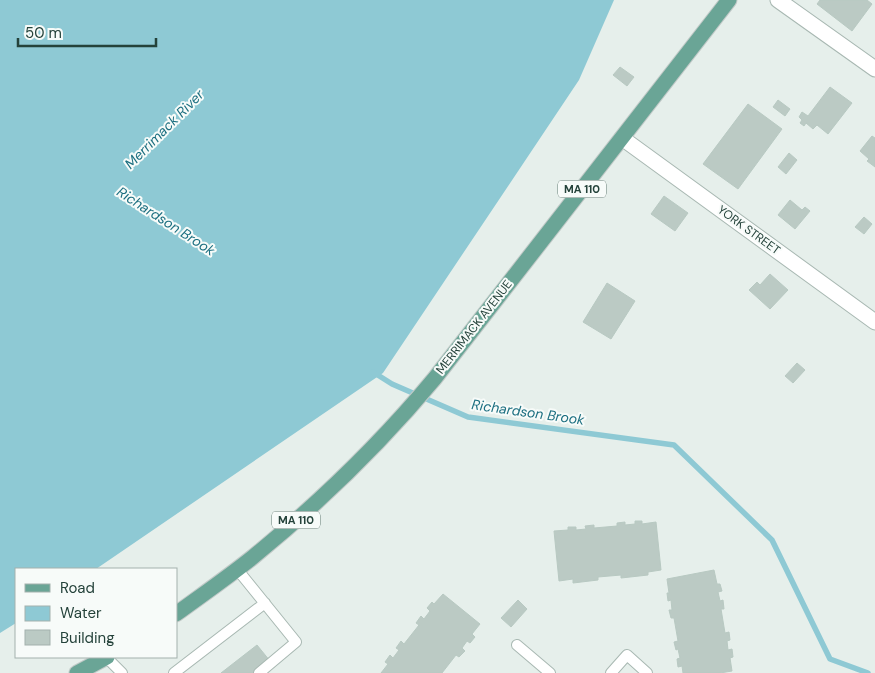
<svg xmlns="http://www.w3.org/2000/svg" width="875" height="673" font-family="'DM Sans',sans-serif">
<style>
.water{fill:#8ec9d4}
.lines{fill:none;stroke-linecap:round;stroke-linejoin:round}
.stream{stroke:#8ec9d4;stroke-width:5.5}
.building{fill:#bbcac4;stroke:#b8c9c2}
.lane-casing{stroke:#a8b8b2;stroke-width:12}
.street-casing{stroke:#a8b8b2;stroke-width:17}
.primary-casing{stroke:#c2cac8;stroke-width:17}
.lane{stroke:#fff;stroke-width:10}
.street{stroke:#fff;stroke-width:15}
.primary{stroke:#6aa596;stroke-width:15}
.labels{text-anchor:middle;dominant-baseline:central;stroke-width:4;stroke-linejoin:round;paint-order:stroke}
.shield{fill:#f7fbf9;stroke:#637a73;stroke-width:1}
.shield-label{font-size:11px;font-weight:bold;fill:#24423a}
.street-label{font-size:12px;fill:#24423a;stroke:#f7fbf9}
.water-label{font-size:14px;font-style:italic;fill:#1c6f80;stroke:#f7fbf9}
</style>
<rect width="100%" height="100%" fill="#e6efeb"/>
<path class="water" d="M0,0H614L579,80L383,373L96,569H16V623L0,633Z"/>
<g class="lines">
<path class="stream" d="M373,372L392,384L468,417L674,445L772,540L830,659L868,673"/>
</g>
<path class="building" d="M820,0H867L872,4L852,31L817,4Z
M620,67L634,77L627,86L613,75Z
M830,87L852,103L828,134L817,125L813,129L806,123L804,126L800,123L802,120L799,117L802,112L808,116Z
M778,100L790,109L785,116L773,107Z
M748,104L782,129L738,189L703,164Z
M872,136L875,138V167L867,161L869,159L860,151Z
M789,153L797,160L786,174L778,167Z
M664,196L688,213L675,231L651,214Z
M790,200L802,210L805,207L810,211L795,229L778,215Z
M864,217L872,224L864,234L855,227Z
M770,274L788,290L770,309L749,290L757,282L760,285Z
M607,283L635,301L611,339L583,322Z
M797,363L805,370L793,383L785,376Z
M635,521H642V524L656,522L661,570L648,572V575L621,578V575L598,577V580L573,583V579L559,581L554,531L568,530V527H576V530L586,529L585,526L594,525V528L617,526V523L625,522V525L635,524Z
M714,570L717,584H720L722,591L718,592L720,601L723,600L724,609H721L725,633L729,632L730,640L727,641L728,650L732,649L733,657L730,658L732,671L720,673H683L682,666L678,667L677,659L680,658L678,649L676,650L674,642L678,641L674,618H671L669,610H672L671,600L668,601L667,593H669L667,579Z
M443,594L480,624L472,634L475,637L470,643L467,641L462,648L465,651L459,657L456,655L442,673H381L388,664L385,662L390,655L393,658L399,650L396,648L401,641L404,644L419,625L416,623L421,616L424,619L430,611L427,608L432,602L434,604Z
M518,600L527,609L511,627L501,618Z
M257,645L270,661L255,673H221Z"/>
<g class="lines">
<defs>
<path id="lane" d="M237,569L296,642L259,673
M517,645L550,673
M106,657L122,673
M174,673L265,603
M611,673L627,655L647,673"/>
<path id="street" d="M778,0L875,69
M622,138L875,322"/>
<path id="primary" d="M176,614C202,595 228,577 253,557C319,503 381,443 435,378L729,0
M77,673L107,657"/>
</defs>
<use href="#lane" class="lane-casing"/>
<use href="#street" class="street-casing"/>
<use href="#primary" class="primary-casing"/>
<use href="#lane" class="lane"/>
<use href="#street" class="street"/>
<use href="#primary" class="primary"/>
</g>
<g class="labels">
<g class="shield">
<rect x="558" y="180.5" width="48" height="17" rx="4"/>
<rect x="272" y="511.5" width="48" height="17" rx="4"/>
</g>
<g class="shield-label">
<text x="582" y="189">MA 110</text>
<text x="296" y="520">MA 110</text>
</g>
<g class="street-label">
<text transform="translate(749 230) rotate(36)">YORK STREET</text>
<text transform="translate(474 327) rotate(-52)">MERRIMACK AVENUE</text>
</g>
<g class="water-label">
<text transform="translate(164 129) rotate(-45)">Merrimack River</text>
<text transform="translate(166 221) rotate(33)">Richardson Brook</text>
<text transform="translate(528 412) rotate(8)">Richardson Brook</text>
</g>
</g>
<rect x="15" y="568" width="162" height="90" fill="#f7fbf9" stroke="#a3b1ad"/>
<rect x="25" y="584" width="25" height="8" fill="#6aa596" stroke="#a3b1ad"/>
<text x="60" y="593" font-size="15" fill="#24423a">Road</text>
<rect x="25" y="606" width="25" height="15" fill="#8ec9d4" stroke="#a3b1ad"/>
<text x="60" y="618" font-size="15" fill="#24423a">Water</text>
<rect x="25" y="630" width="25" height="15" fill="#bbcac4" stroke="#a3b1ad"/>
<text x="60" y="643" font-size="15" fill="#24423a">Building</text>
<path d="M18 38v8h138v-8" fill="none" stroke="#24423a" stroke-width="2.5"/>
<text x="25" y="38" font-size="15" fill="#24423a" stroke="#f7fbf9" stroke-width="4" paint-order="stroke">50 m</text>
</svg>
